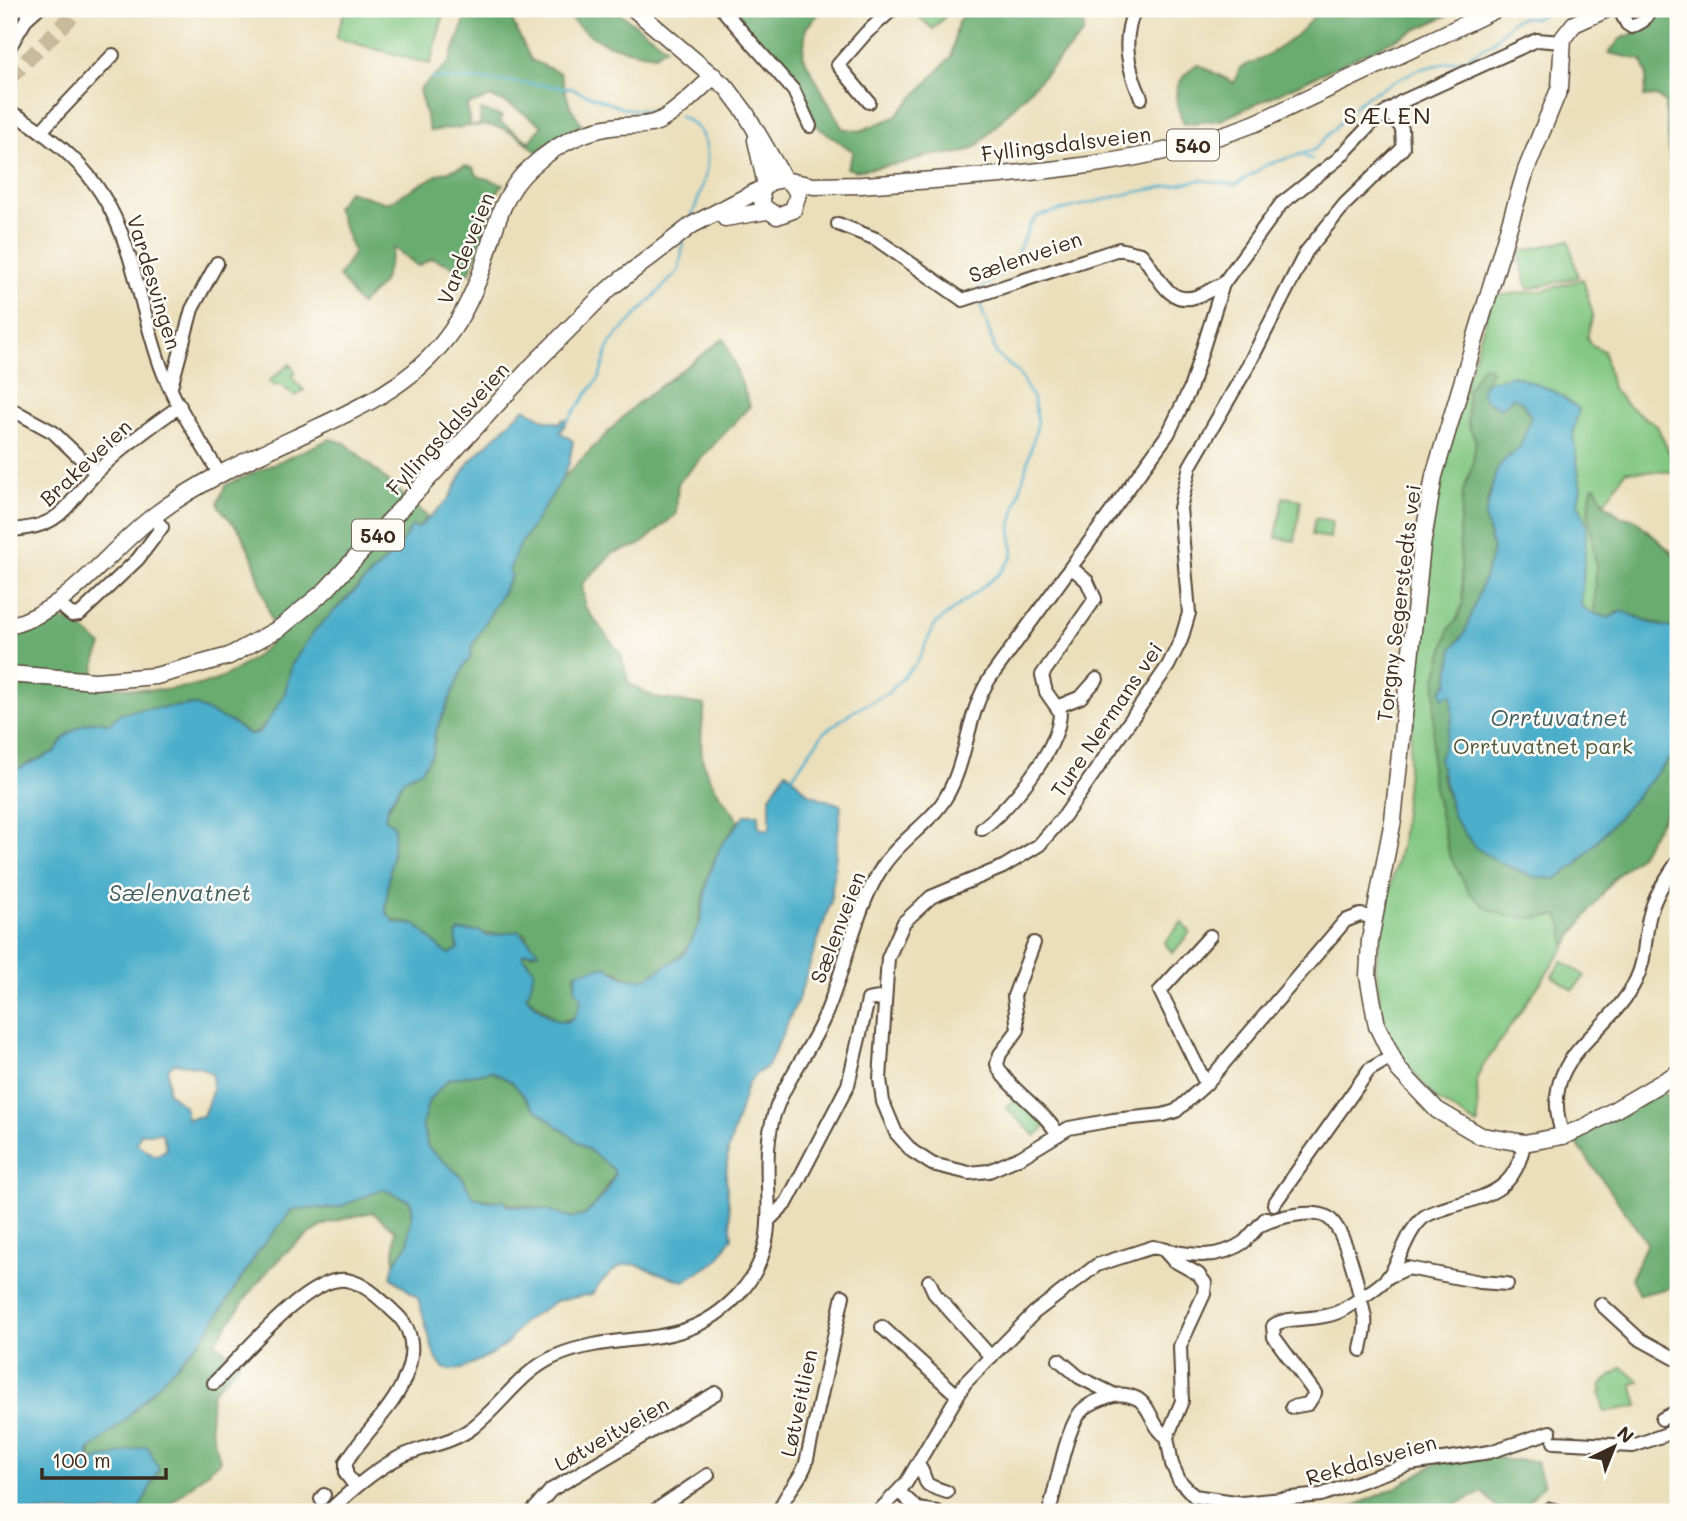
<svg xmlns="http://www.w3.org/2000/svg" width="1687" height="1521" font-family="Mali,sans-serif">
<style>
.green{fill:#82c782;stroke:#5e7850;stroke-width:2}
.forest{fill:#69ac70;stroke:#526b47;stroke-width:2;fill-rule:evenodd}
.water{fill:#4caecb;stroke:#446c74;stroke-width:2;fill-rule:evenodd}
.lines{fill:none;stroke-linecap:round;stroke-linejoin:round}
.stream{stroke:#4caecb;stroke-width:2.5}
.major-tunnel{stroke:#c8bb9c;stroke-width:16;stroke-dasharray:16 8;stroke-linecap:butt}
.minor-casing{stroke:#554536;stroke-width:16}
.major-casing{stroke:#554536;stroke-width:19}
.minor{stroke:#fff;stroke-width:12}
.major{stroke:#fff;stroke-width:16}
.labels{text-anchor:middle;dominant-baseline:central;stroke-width:5;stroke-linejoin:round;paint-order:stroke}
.shield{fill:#fdfcf7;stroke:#75695f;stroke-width:2}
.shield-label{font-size:19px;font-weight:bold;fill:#3b2a1e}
.street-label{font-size:21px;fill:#3b2a1e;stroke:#fdfcf7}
.park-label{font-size:21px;fill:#50593c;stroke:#fdfcf7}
.water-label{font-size:23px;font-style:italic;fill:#425f63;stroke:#fdfcf7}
.quarter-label{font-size:24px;letter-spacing:2px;fill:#3b2a1e;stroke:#fdfcf7}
</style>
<rect width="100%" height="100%" fill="#fdfcf7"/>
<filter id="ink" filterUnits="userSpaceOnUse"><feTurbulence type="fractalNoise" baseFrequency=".0143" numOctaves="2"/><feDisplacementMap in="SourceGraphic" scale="14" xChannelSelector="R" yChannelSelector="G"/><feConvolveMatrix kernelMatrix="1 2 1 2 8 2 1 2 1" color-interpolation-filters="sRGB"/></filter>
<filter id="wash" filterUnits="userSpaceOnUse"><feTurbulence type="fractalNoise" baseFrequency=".00686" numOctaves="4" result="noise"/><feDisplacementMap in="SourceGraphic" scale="28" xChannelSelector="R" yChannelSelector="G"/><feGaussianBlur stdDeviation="1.57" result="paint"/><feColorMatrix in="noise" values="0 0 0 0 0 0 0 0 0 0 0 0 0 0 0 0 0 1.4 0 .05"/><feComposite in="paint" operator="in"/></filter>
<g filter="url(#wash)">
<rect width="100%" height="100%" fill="#ebdfbb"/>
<path class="green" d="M345,9H445L430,64L336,38Z
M910,9H939L946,15L933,29Z
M1569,240L1578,277L1528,289L1519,252Z
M1583,279L1593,315L1587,337L1590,344L1604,351L1612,388L1627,405L1657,426L1678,472L1626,471L1604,503L1621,517L1634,519L1678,558V786L1640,855L1623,868L1598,899L1483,1066L1477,1078L1478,1125L1436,1099L1405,1063L1393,1044L1380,1007L1376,965L1382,921L1401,843L1429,542L1446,447L1493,296L1541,291Z
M290,364L296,373L291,377L304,390L295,396L278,383L275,386L269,381Z
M1283,497L1301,500L1295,541L1276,538Z
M1315,518L1332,521L1330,538L1312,535Z
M1182,922L1190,932L1173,953L1164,943Z
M1562,961L1585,976L1573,990L1552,976Z
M1017,1096L1048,1123L1036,1136L1006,1108Z
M1622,1367L1640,1382L1632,1384L1638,1406L1604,1412L1600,1392L1603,1391L1600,1386Z"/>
<path class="forest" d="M469,9H529L512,21L531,60L560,73L570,106L582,125L555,138L537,152C500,115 478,126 430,131L419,90L449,63ZM491,97L509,104L542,125L530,142L499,121L502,116L481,110L480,125L470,126L467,105Z
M562,9H614L666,47L655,55C614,49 588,42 562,9Z
M728,9H823L806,28L803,56L842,128L860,131L895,117L951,57L958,22L968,9H1086L1083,34L976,147L962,153L928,155L910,162L855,171L847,168L854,152L819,128L793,82L753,33Z
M1319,9H1461L1221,120L1184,124C1172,96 1172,83 1197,64L1234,83L1240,68C1273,54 1299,39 1319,9Z
M1666,9H1678V186L1672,187L1665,103L1656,96L1644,97L1647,74L1642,60L1609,53L1620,39L1651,26Z
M465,166L473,168L478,176L503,184L496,194L470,273L432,258L418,266L394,248L383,283L360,305L339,276L354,252L336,208L348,191L387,203L439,174Z
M724,338L750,406L678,483L676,514L640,545L613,553L582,584L585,607L621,655L629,684L656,698L705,705C695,767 704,772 739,821C728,836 717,850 711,868C692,922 713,936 656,974C642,983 628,980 616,970L575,974V988L582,999L574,1018L559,1022L526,996L529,962L521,956L524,952L533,954V947L525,933C501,935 482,934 459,931L456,935L458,949L450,954L443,951L416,925L391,920L385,908L386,880L393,854L385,815L405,777L410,776L435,741V733L465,664L470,659L472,646L512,576L508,572L517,550L561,480L634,406Z
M1482,366L1490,368L1491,372L1484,383L1485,400L1504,406L1512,396L1522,402L1532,417L1520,447L1509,455L1495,475L1487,502L1488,531L1493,549L1491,559L1465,633L1453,648L1448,683L1441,691L1446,697L1451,693L1452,695V719L1441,775L1454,818L1475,847L1534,877L1556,879L1577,864L1678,749V786L1669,798L1665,814L1640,855L1613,879L1565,946L1563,927L1558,915L1539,918L1507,916L1486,908L1469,892L1449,854L1431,774L1436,678L1449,629L1457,619L1463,602L1459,532L1463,492L1472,467L1476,441L1468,425L1467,391Z
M330,439L345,443L428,517C385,565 329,607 295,661C288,672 289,686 284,697C277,710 263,731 250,735L233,723L194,705L134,710L120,714L108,724C91,713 61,735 56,751L9,773V633C56,619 61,607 102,646L96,659L94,676C113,696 191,691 216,680C236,671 264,654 276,635L252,556L240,531L220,508L218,502L226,485Z
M1595,486L1604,503L1621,517L1634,519L1678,558V629C1656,627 1639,614 1617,612L1609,618L1594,614L1596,566L1588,512L1592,487Z
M491,1071L512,1082L534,1108L612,1168L615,1174L593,1208L585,1215L573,1218L548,1210L472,1197L462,1177L428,1148L422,1125L429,1099L449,1079Z
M1663,1089L1678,1115V1286L1639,1295L1631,1278L1647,1243L1573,1138Z
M383,1189L410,1201C417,1215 406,1228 409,1243L394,1264L395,1230L372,1212C357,1216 339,1219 325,1225C275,1250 247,1298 215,1342L239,1364L212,1392L210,1425L220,1461L161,1512H138L159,1469L147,1446L89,1462L92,1446L124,1421L206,1334L259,1250L293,1209L337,1208Z
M1475,1451L1507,1460L1536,1461L1544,1485L1518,1512H1501L1483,1492L1439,1512H1341L1395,1488L1447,1457Z"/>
<path class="water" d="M1513,375L1554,391L1579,409L1573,434L1581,489L1578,502L1587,524L1581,605L1589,612L1609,618L1622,611L1656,625L1678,629V749L1577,864L1556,879L1534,877L1500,863L1475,847L1454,818L1439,759L1452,719V694L1443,698L1441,691L1448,683L1453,648L1465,632L1491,559L1493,549L1485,517L1495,475L1501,463L1520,447L1531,417L1522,402L1513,397L1501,408L1485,400L1481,392L1486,382Z
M525,408L545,420L559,423L564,419L567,421L560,432L573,441L569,464L558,486L517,550L509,571L512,575L472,646L470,659L465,664L435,733L433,752L422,770L405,778L389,803L385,818C388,821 392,823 394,826C397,831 385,897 386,912L395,923L416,925L443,951L450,954L458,949L456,935L459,931H480L487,936L519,931L539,952H525L522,955L534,970L530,989L526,996C534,1005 560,1030 572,1019C577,1014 579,1005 582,999L575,988L577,972L606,966L625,978L645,979L684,954L700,923L708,878L720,847L746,814H759L758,824L761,829H770V796L786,771L809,794L841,805L831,901L798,1000L768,1066L756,1074L747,1085L728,1151L726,1178L732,1237L717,1261L684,1281C637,1271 630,1243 592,1294L556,1301L522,1323L507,1343L494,1353L462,1369L451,1370L443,1368L435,1357L418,1298L391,1277L394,1264L409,1243C406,1228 417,1215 410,1201L383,1189L337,1208L293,1209L259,1250L206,1334L124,1421L89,1451V1462L147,1446L159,1469L138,1512H9V773L56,751C62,734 91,714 108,724L120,714L134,710L194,705L233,723L249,735L260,732L284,696L292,664L314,631L398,548L412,526L418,528L448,500L469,462ZM174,1063L200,1067L212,1074L213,1089L203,1116L187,1119L185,1107L168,1092V1069ZM491,1071L512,1082L534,1108L612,1168L615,1174L605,1194L585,1215L573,1218L548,1210L506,1205L504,1200L488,1201L473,1197L462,1177L428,1148L422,1125L429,1100L449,1079ZM141,1133H162L167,1149L156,1156L137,1144Z"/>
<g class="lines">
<path class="stream" d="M432,78L492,80L570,88L622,108L662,112
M679,116C725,135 704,186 690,220
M1304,156L1313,160
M978,291L1011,266L1030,225L1038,216L1131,193L1201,180L1236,185L1266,165L1314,150L1356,105L1369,95L1416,70L1464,59L1492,43L1512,21L1524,17L1535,18L1556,9
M567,421L599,378L610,343L679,270L684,239
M792,777L824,732L852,712L888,693L918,661L935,624L999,574L1013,556L1011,525L1038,422L1033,399L1018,372L997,355L979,301"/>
</g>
</g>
<g filter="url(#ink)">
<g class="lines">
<path class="major-tunnel" d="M9,78L79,9"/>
<defs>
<path id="minor" d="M722,9L794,91L810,126
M1135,9C1121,40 1128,68 1141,98
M1619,9L1627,24L1632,27L1643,21L1651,9
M9,48L27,18L37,9
M869,102L838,65L866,33L893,9
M9,112C26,119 39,130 53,141C133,203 130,279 161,367C175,405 200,440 220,475
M41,131L113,55
M838,224L876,239L963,300L1119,249L1141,254C1157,271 1166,308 1198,296C1207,293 1214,287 1223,284
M171,387L192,309L217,263
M9,408L53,432L96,473
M9,530C69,527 65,501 103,466C126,444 154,424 180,406
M57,603L72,615L80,614L138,559L162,527L153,517
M1059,706L1081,697L1097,679
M982,829C1010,807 1060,749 1060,712L1046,692L1042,675L1095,599L1087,581L1072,568
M1374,917L1360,915L1345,921L1206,1084L1176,1111L1163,1115L1113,1120L1069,1128L1021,1157L989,1171L969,1173L932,1164L912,1151L896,1133L883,1102L880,1079L888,958L904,922L931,897L1003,867L1039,845L1065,815L1168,666L1181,640L1189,613L1180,508L1190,466L1248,366L1306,252L1345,204L1403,148L1402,129L1388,110
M1034,943L1014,996L1018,1030L1000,1054L997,1064C1003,1085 1044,1109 1058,1135
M1206,1084L1160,991L1210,936
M1563,1136C1535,1056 1608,1038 1636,980C1646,960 1644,939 1649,918C1654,896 1666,879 1678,861
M1274,1204L1369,1070L1391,1057
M769,1220L787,1202L848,1085L868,1000L885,997
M1263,1224C1278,1217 1313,1209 1327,1217C1347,1228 1360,1296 1365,1318C1367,1327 1362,1341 1361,1350
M1245,1241L1266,1218
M1163,1249C1191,1256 1218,1260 1244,1242
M1388,1277L1408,1268L1480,1282L1507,1284
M929,1281L935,1294L991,1357
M1601,1304L1638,1338L1678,1360
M882,1327L957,1395
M1059,1360L1079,1377L1113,1394
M214,1383C241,1357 308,1275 346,1280C365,1283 380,1299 394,1312C415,1330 415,1355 404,1380C392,1410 363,1434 346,1462V1474L356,1487
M1292,1407L1308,1404L1315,1393L1274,1337L1273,1326C1284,1315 1321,1323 1344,1309C1354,1303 1382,1285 1388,1277C1402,1259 1405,1233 1424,1217C1431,1212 1441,1210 1449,1207C1490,1195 1516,1190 1524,1143
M1662,1419L1678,1411
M1554,1442L1633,1446L1678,1430
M918,1464C932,1485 916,1482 947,1492
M899,1492L918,1509L937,1512
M321,1499L324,1495
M1550,1509L1563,1512
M328,1512C350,1491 375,1469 402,1456C425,1446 452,1443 472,1428C502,1405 521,1371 556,1356C623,1328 683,1355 739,1294C789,1239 757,1185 772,1122C781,1085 809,1053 824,1018C845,971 855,908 883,866C900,840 930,824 946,797C968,760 966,715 990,678L1168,434L1190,389L1223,284L1281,204L1338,159L1373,122L1401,102L1537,40L1562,42
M532,1512L551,1490L716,1393
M653,1512L708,1475
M779,1512C784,1493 800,1482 806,1463L843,1296
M878,1512L906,1483L965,1383L1034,1313L1097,1265L1153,1247L1163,1249L1173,1260L1198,1274L1205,1283L1204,1294L1180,1346L1182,1401L1167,1437L1172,1464L1179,1480L1194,1496L1242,1503L1321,1495L1410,1464L1490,1452L1550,1432
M1049,1512C1057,1485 1064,1437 1079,1414C1085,1405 1097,1401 1107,1397C1117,1393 1128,1394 1138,1399C1152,1408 1152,1428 1167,1437"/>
<path id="major" d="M634,9L727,88L745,112L784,179L793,185L798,194L793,210L777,216L763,207L761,192L769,182L784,179
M1607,9L1574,24L1563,38L1560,87L1526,170L1434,476L1422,546L1393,820L1370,940L1368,976L1377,1026L1398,1069L1437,1110L1481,1136L1524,1143L1563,1136L1587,1126L1678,1073
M756,140L766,185
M789,181L814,186L862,185C993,175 1132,172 1256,123L1497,9
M725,218L767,211
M9,626C69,611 107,551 155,515C201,480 256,456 308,432C357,409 405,388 440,346C460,323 473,295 483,267C494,232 501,194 530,168C555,145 585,129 619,126C633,125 649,127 661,120C680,110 698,90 714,76
M9,674L95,681L156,676L229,656L280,628L326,590L533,365L609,289L692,225L763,188"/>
</defs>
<use href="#minor" class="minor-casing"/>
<use href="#major" class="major-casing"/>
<use href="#minor" class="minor"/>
<use href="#major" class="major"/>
</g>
</g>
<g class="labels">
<g class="shield">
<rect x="1167" y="129.5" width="52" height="31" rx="5"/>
<rect x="352" y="519.5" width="52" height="31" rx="5"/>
</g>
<g class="shield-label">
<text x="1193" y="145">540</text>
<text x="378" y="535">540</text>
</g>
<g class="street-label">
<text transform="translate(1066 143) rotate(-7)">Fyllingsdalsveien</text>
<text transform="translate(465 248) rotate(-68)">Vardeveien</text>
<text transform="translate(1025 256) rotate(-19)">Sælenveien</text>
<text transform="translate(155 282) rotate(73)">Vardesvingen</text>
<text transform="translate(447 428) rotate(-48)">Fyllingsdalsveien</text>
<text transform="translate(85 462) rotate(-43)">Brakeveien</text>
<text transform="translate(1398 603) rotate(-83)">Torgny Segerstedts vei</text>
<text transform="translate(1106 719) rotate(-56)">Ture Nermans vei</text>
<text transform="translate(837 927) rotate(-69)">Sælenveien</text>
<text transform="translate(798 1403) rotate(-78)">Løtveitlien</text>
<text transform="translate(611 1433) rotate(-30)">Løtveitveien</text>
<text transform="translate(1371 1459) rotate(-16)">Rekdalsveien</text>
</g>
<g class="park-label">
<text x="1543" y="745">Orrtuvatnet park</text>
</g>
<g class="water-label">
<text x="1559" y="717">Orrtuvatnet</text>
<text x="180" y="892">Sælenvatnet</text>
</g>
<g class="quarter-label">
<text x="1388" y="114">SÆLEN</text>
</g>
</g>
<rect width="1687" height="1521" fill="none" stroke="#fdfcf7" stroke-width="35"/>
<g transform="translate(1614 1447) rotate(43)" stroke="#fdfcf7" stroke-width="5" paint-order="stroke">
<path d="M0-5L12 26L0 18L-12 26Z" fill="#3b2a1e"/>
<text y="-10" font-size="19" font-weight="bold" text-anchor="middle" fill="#3b2a1e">N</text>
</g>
<path d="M42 1468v10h124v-10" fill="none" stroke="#3b2a1e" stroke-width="3.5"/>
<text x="52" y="1468" font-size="21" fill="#3b2a1e" stroke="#fdfcf7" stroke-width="5" paint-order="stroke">100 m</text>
</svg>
